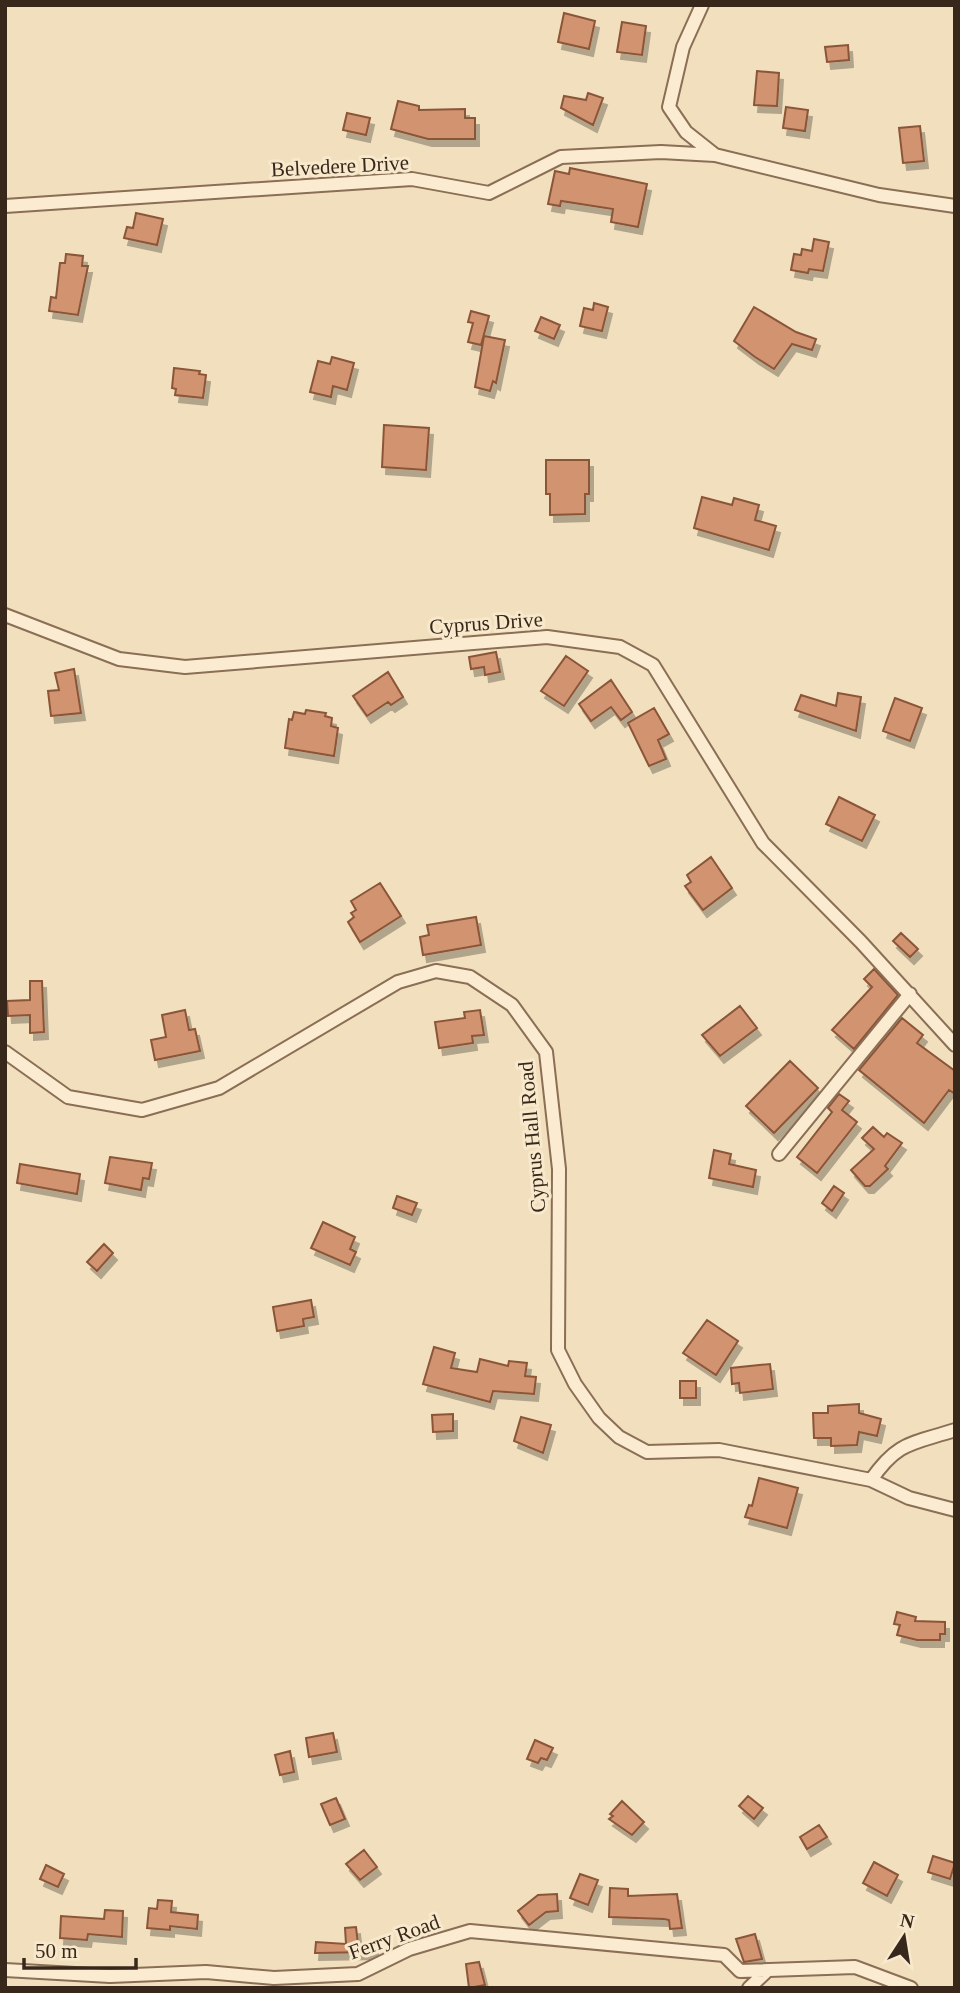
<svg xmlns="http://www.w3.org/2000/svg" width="960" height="1993" font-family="'Times New Roman',serif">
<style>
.building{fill:#d29370;stroke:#8b5539;stroke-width:2;filter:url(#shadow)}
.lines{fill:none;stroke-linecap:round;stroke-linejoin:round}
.street-casing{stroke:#8a6e55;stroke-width:16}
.street{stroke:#fbecd1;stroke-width:12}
.labels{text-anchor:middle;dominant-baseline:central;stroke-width:6;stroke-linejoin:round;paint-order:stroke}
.street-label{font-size:21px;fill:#38281b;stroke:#f8e9cd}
</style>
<defs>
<filter id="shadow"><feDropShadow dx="4" dy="7" stdDeviation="0" flood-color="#0004"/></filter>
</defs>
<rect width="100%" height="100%" fill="#f1dfbd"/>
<path class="building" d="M564,13L595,21L589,49L558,42Z
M622,22L646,26L642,55L617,52Z
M848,45L849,60L827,62L825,47Z
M757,71L779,73L777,106L754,105Z
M588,93L603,98L593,125L561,108L564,96L586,100Z
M398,101L419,106V110L465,109V118H475V139H428L391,129Z
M786,107L808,110L805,131L783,128Z
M347,113L370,118L366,135L343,130Z
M920,126L924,161L903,163L899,128Z
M570,168L647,184L638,227L611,222L613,209L561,201L560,206L548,204L555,171L569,174Z
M136,213L163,219L157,245L124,238L127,227L133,228Z
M814,239L829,242L823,271L809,269L808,273L791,270L794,254L801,255L802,249L812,251Z
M66,254L83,256L82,266H88L78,315L49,311L51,297L56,298L60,263H65Z
M594,303L608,307L602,331L580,326L584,308L593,310Z
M754,307L796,332L816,339L812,350L792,344L774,369L755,357L734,341Z
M471,311L489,316L481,345L468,342L473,323L468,322Z
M541,317L560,325L554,339L535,331Z
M484,336L505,340L496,383L493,381L490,391L475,387Z
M332,357L354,363L347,390L333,386L331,397L310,392L318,361L330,364Z
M174,368L200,371L199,374L206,375L203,398L175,395L176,389L172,388Z
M384,425L429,428L426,470L382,467Z
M546,460H589V494H585V514L550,515V494H546Z
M702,497L732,505L734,498L759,505L755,520L776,526L769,550L694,528Z
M496,652L500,672L485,675L484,667L471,669L469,657Z
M566,656L588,671L564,706L541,691Z
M74,669L81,713L51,716L48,691L59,690L55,673Z
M388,672L403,697L391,705L388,702L367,716L353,696Z
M611,680L632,712L621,720L611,707L591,721L579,704Z
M838,693L861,697L856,731L795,710L801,695L836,706Z
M895,698L922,708L910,741L883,731Z
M654,708L669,734L658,740L666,759L649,766L628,723Z
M306,710L326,713L325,716L332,718L331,726L338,728L334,756L285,748L289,719L292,720L294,712L305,714Z
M839,797L875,815L862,841L826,824Z
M711,857L732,888L703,910L685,886L691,882L687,875Z
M380,883L401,916L360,942L348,922L354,917L351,913L356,910L351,901Z
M476,917L481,945L423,955L420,937L429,935L427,925Z
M901,933L918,949L910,957L893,941Z
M874,969L898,995L854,1049L832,1030L872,987L864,979Z
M30,981H42L44,1032L30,1033V1015L8,1016L7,1001L30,1000Z
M740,1006L757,1028L720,1056L702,1035Z
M185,1010L189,1030L195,1029L200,1051L155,1060L151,1040L166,1037L162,1015Z
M480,1010L484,1035L472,1036L473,1043L439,1048L435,1022L465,1018L464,1012Z
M902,1018L923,1035L917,1043L955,1071V1094L949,1090L924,1123L859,1070Z
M790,1061L818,1088L774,1133L746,1106Z
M839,1094L849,1101L842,1110L857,1122L817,1173L797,1157L832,1112L828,1108Z
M873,1127L884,1137L887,1133L902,1143L885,1166L888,1169L870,1186H865L851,1170L874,1149L862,1138Z
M714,1150L731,1154L729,1164L756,1170L753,1187L709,1178Z
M110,1157L152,1163L149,1179L143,1178L141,1190L105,1183Z
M20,1164L80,1174L77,1194L17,1183Z
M834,1186L844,1193L832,1211L822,1203Z
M397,1196L417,1203L412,1215L393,1208Z
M323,1222L355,1237L350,1249L356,1252L350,1265L311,1248Z
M104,1244L113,1253L97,1271L87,1262Z
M311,1300L314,1317L303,1319L304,1326L277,1331L273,1307Z
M707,1320L738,1341L716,1375L683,1353Z
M434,1347L455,1353L451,1368L477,1372L480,1359L508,1366L509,1361L527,1363L525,1376L536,1377L534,1394L493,1391L490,1402L423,1384Z
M770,1364L773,1389L740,1393L739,1383L732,1384L731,1368Z
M680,1381H696V1398H680Z
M859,1404V1413L881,1419L877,1436L859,1432L857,1445L831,1446V1438H814L813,1413H828V1406Z
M453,1414V1431L433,1432L432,1415Z
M521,1417L551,1425L543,1453L514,1441Z
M759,1478L798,1488L787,1528L745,1517L749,1505L752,1506Z
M897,1612L916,1617L915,1621L945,1622V1634H940V1640H917L897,1635L900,1625L894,1624Z
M333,1733L337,1752L309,1757L306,1738Z
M535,1740L553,1748L547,1760L541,1758L538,1763L527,1759Z
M290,1751L294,1772L280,1775L275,1755Z
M748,1796L763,1808L754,1819L739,1806Z
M336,1798L345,1819L330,1825L321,1804Z
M622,1801L644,1822L632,1835L609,1819L613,1816L610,1814Z
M819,1825L827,1837L807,1849L800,1837Z
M364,1850L377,1867L360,1880L346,1864Z
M933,1856L955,1863L950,1879L928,1872Z
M874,1862L898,1875L887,1896L863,1883Z
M46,1865L64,1874L58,1887L40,1879Z
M580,1874L598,1880L588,1905L570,1898Z
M610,1888L628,1889V1896L677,1894L682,1928L670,1929L669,1920L664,1919L609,1917Z
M557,1894L558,1911L546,1912L529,1925L518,1911L538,1895Z
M158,1900L172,1901L171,1912L198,1915L197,1929L170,1926V1930L147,1928L149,1908L157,1909Z
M105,1910L123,1911L122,1937L88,1934L87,1940L60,1938L61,1916L104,1919Z
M356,1927L358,1944L374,1945V1952L315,1953L316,1942L346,1944L345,1928Z
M755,1934L762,1959L744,1962L736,1939Z
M479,1962L485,1985L469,1988L466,1964Z"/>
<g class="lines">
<defs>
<path id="street" d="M702,5L683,47L669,107L686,132L715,155
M5,206L412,179L489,193L561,157L661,152L715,155L879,195L955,206
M5,615L119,659L185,667L547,637L620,647L653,665L763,843L861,942L955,1045
M5,1052L68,1097L142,1110L219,1088L398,982L436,971L470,977L512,1005L546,1052L559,1169L558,1350L575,1384L599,1418L619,1437L647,1452L719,1450L871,1480
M779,1154L910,994
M955,1430C912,1444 898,1441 871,1480L909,1498L955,1510
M5,1970L110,1976L206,1972L274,1978L358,1974L409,1949L470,1931L724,1955L740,1971L855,1967L911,1988
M749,1988L768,1970"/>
</defs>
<use href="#street" class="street-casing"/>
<use href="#street" class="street"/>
</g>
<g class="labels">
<g class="street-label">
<text transform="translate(340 166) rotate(-3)">Belvedere Drive</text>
<text transform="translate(486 623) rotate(-4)">Cyprus Drive</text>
<text transform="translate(532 1137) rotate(-95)">Cyprus Hall Road</text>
<text transform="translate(394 1937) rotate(-20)">Ferry Road</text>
</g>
</g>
<rect width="960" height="1993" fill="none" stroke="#38281b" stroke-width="14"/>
<g transform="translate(904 1937) rotate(12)" stroke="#f8e9cd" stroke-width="5" paint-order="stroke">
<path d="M0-5L12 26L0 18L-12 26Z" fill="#38281b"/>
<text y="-10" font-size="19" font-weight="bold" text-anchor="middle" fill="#38281b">N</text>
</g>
<path d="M24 1958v10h112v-10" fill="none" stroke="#38281b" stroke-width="3.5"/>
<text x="35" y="1958" font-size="21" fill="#38281b" stroke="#f8e9cd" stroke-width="5" paint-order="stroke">50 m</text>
</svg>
